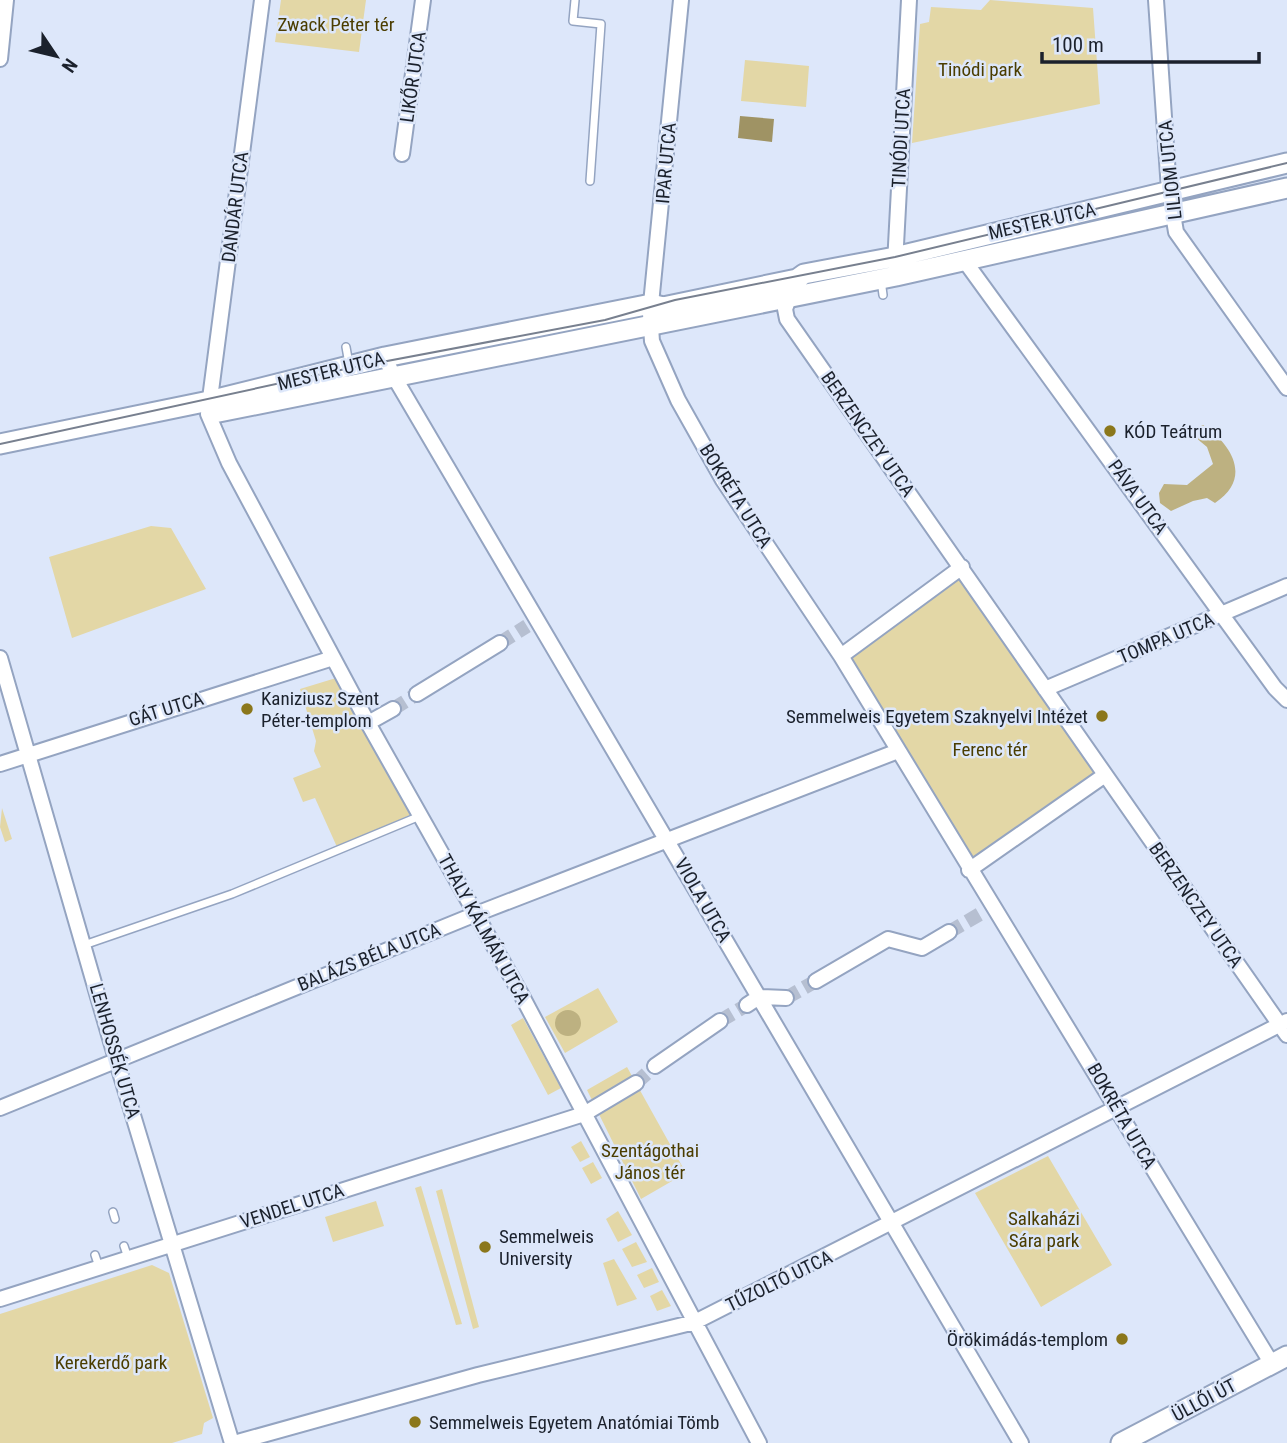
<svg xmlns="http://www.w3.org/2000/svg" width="1287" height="1443" font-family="'Roboto Condensed',sans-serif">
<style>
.green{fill:#e3d7a6}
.forest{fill:#bdb181}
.water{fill:#9f9364}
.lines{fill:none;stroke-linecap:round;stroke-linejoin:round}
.street-tunnel{stroke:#b6bfd1;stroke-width:14;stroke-dasharray:14 7;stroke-linecap:butt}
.lane-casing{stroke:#94a4c1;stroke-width:10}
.street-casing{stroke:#94a4c1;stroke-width:18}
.secondary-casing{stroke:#94a4c1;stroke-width:23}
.lane{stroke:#fff;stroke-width:7}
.street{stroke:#fff;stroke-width:14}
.secondary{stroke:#fff;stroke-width:19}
.tram{stroke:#78808f;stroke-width:2}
.poi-dot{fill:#8b771b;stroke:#dde7fa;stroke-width:2.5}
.labels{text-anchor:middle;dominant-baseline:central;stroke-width:5;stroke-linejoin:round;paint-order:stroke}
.park-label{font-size:19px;fill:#4b3d00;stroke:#dde7fa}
.street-label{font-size:19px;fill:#1b212c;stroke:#dde7fa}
.poi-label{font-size:19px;fill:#1b212c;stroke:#dde7fa;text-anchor:start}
</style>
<rect width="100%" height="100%" fill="#dde7fa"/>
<path class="green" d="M281,0H366L359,52L275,42Z
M990,0L1093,8L1100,104L912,143L920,24L929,22L931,7L981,10Z
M745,60L809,66L806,107L741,101Z
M151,526L171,528L206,589L72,638L49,557Z
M962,567L1105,775L969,870L841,656Z
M336,678L410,815L337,847L315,798L303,802L293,778L321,767L314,751L316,741L300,689Z
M2,808L12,839L5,842L0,827Z
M598,988L618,1022L565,1053L545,1017Z
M523,1018L561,1088L548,1095L511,1025Z
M627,1067L686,1173L641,1199L587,1090Z
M581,1141L590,1157L580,1162L571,1147Z
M1048,1156L1112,1265L1041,1307L975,1193Z
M593,1162L602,1178L591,1184L582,1168Z
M421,1186L462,1324L456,1325L415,1188Z
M442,1189L479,1327L473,1329L436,1191Z
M376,1201L384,1226L333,1242L325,1217Z
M618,1211L632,1235L618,1242L606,1219Z
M636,1242L647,1262L632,1267L622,1249Z
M614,1259L637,1299L617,1306L603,1263Z
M152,1265L169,1273L213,1418L204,1423L202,1434L172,1443H0V1314Z
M652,1268L659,1282L644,1288L637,1275Z
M662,1290L671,1306L657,1311L650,1296Z"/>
<path class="forest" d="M1203,425C1233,445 1252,479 1215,503L1207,498L1193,501L1171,511L1160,503L1159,493L1164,484L1187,485L1213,464L1207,447L1195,437L1196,428Z
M555 1023a13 13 0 1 1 26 0a13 13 0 1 1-26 0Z"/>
<path class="water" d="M740,116L774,119L772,142L738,138Z"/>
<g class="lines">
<path class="street-tunnel" d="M500,643L527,626
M393,709L417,694
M949,932L980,914
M786,998L816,981
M720,1021L747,1005
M636,1083L655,1066"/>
<defs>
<path id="lane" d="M575,0L573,21L601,24L590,181
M881,280L883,295
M346,347L349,364
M84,945L232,894L420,816
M113,1212L115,1219
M124,1246L128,1258
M95,1255L99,1267"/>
<path id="street" d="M262,0L208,414L229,463L368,723L522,996L759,1443
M681,0L650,314L652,341L678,400L723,480L841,656L1272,1364
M1156,0L1169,190L1176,232L1287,388
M0,59L6,0
M402,154L423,0
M964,260L1275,688L1287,700
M895,264L909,0
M789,298L785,309L787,319L1287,1035
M385,357L393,375L1021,1443
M841,656L962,567
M0,658L116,1059L232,1443
M1045,689L1287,586
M417,694L500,643
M368,723L393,709
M0,764L333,658
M969,870L1105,775
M816,981L888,939L922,948L949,932
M747,1005L759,997L786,998
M655,1066L720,1021
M0,1108L476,914L898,751
M0,1299L584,1114L636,1083
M234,1443L478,1375L695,1322L1287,1021"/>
<path id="secondary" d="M219,412L896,276L1287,188
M0,444L209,401L385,357L651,304L663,307L797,279L804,274L895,257L1287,163
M1121,1443L1287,1356"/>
</defs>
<use href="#lane" class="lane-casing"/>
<use href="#street" class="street-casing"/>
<use href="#secondary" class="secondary-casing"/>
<use href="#lane" class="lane"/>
<use href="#street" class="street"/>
<use href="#secondary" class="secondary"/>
<path class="tram" d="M0,444L350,368L605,320L675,300L895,257L1287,163"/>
</g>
<g class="poi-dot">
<circle cx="1110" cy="431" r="7"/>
<circle cx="247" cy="709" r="7"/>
<circle cx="1102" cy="716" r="7"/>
<circle cx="485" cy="1247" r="7"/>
<circle cx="1122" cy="1339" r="7"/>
<circle cx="415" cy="1422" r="7"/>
</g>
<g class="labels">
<g class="park-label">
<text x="336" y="24">Zwack Péter tér</text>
<text x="980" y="69">Tinódi park</text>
<text x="990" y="749">Ferenc tér</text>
<text x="650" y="1150">Szentágothai<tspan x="650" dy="22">János tér</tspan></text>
<text x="1044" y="1218">Salkaházi<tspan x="1044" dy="22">Sára park</tspan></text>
<text x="111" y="1362">Kerekerdő park</text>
</g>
<g class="street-label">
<text transform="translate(413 77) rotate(-82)">LIKŐR UTCA</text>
<text transform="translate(901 138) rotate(-87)">TINÓDI UTCA</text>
<text transform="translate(666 163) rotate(-85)">IPAR UTCA</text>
<text transform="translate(1170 170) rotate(-96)">LILIOM UTCA</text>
<text transform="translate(235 207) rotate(-83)">DANDÁR UTCA</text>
<text transform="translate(1042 221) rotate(-13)">MESTER UTCA</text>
<text transform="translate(331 371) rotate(-14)">MESTER UTCA</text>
<text transform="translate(868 434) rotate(55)">BERZENCZEY UTCA</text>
<text transform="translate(736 496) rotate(58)">BOKRÉTA UTCA</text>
<text transform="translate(1138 497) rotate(54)">PÁVA UTCA</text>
<text transform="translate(1166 638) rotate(-23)">TOMPA UTCA</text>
<text transform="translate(166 709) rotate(-17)">GÁT UTCA</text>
<text transform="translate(703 900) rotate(60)">VIOLA UTCA</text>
<text transform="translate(1196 905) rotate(55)">BERZENCZEY UTCA</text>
<text transform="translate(484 929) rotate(61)">THALY KÁLMÁN UTCA</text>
<text transform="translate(369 957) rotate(-22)">BALÁZS BÉLA UTCA</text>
<text transform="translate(115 1051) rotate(74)">LENHOSSÉK UTCA</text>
<text transform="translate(1122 1116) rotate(60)">BOKRÉTA UTCA</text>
<text transform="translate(292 1206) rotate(-18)">VENDEL UTCA</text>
<text transform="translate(779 1281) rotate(-26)">TŰZOLTÓ UTCA</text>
<text transform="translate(1204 1400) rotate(-28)">ÜLLŐI ÚT</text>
</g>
<g class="poi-label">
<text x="1124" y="431">KÓD Teátrum</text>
<text x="261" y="698">Kaniziusz Szent<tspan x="261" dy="22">Péter-templom</tspan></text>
<text x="1088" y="716" text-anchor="end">Semmelweis Egyetem Szaknyelvi Intézet</text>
<text x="499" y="1236">Semmelweis<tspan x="499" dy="22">University</tspan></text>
<text x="1108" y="1339" text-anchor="end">Örökimádás-templom</text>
<text x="429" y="1422">Semmelweis Egyetem Anatómiai Tömb</text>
</g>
</g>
<g transform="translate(56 56) rotate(125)" stroke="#dde7fa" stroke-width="5" paint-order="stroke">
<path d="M0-5L12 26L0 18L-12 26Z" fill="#1b212c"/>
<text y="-10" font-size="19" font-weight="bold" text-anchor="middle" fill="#1b212c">N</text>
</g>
<path d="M1042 52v10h217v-10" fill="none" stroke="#1b212c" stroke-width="3.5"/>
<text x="1052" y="52" font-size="21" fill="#1b212c" stroke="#dde7fa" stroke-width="5" paint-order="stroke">100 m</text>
</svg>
